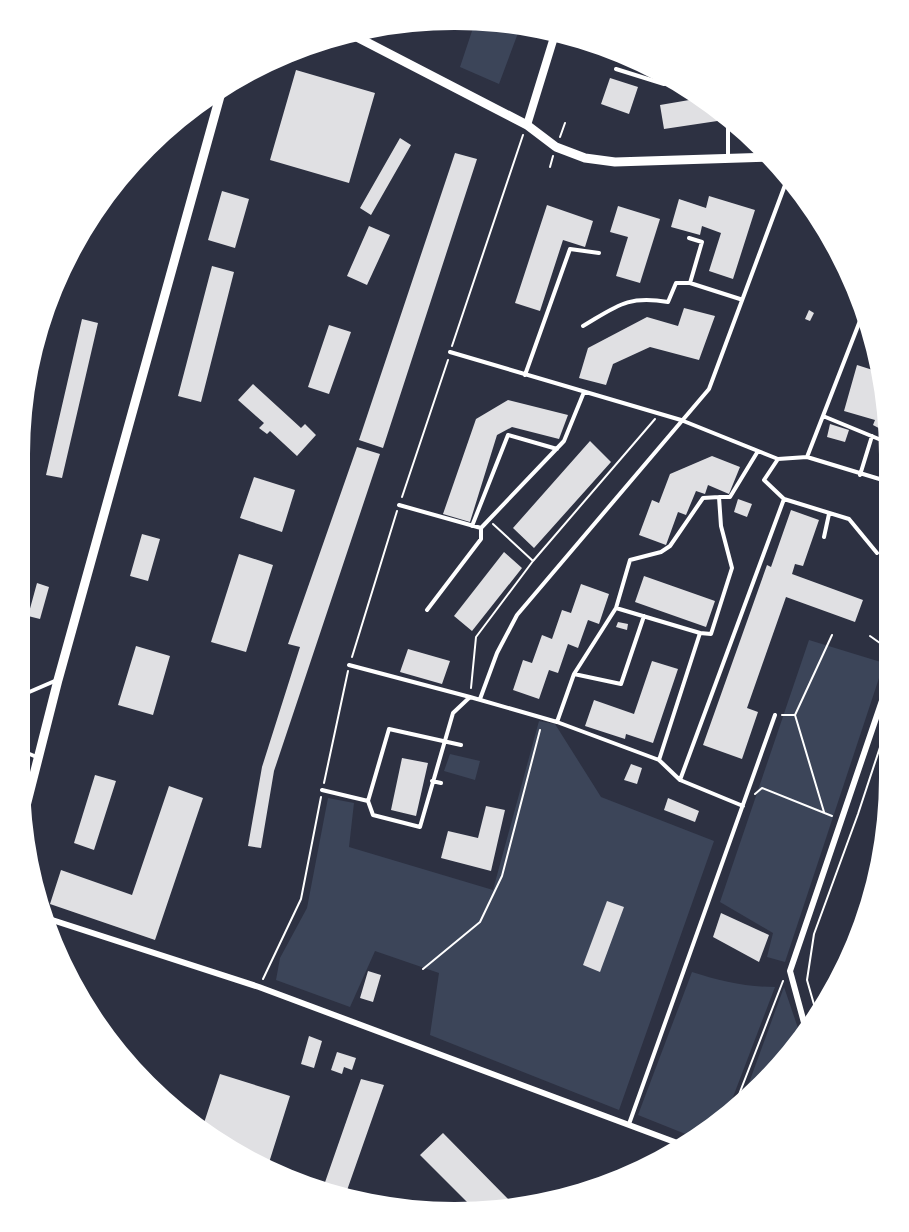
<svg xmlns="http://www.w3.org/2000/svg" width="909" height="1232" font-family="'Source Sans 3',sans-serif">
<style>
.green{fill:#3c4559}
.building{fill:#e0e0e3}
.lines{fill:none;stroke-linecap:round;stroke-linejoin:round}
.path{stroke:#fff;stroke-width:2}
.service{stroke:#fff;stroke-width:4}
.minor{stroke:#fff;stroke-width:6}
.tertiary{stroke:#fff;stroke-width:8}
.secondary{stroke:#fff;stroke-width:9}
</style>
<rect width="100%" height="100%" fill="#2d3142"/>
<path class="green" d="M475,22L521,25L499,84L460,67Z
M809,640L884,663L785,962L767,957L773,933L720,902Z
M539,721L555,724L601,797L714,841L619,1110L430,1035L439,973L375,951L350,1007L276,980L280,958L307,908L328,798L354,803L349,847L493,890Z
M450,754L480,761L475,780L444,771Z
M692,972C720,981 745,987 775,987L725,1118L693,1137L638,1115Z
M784,987L801,1037L782,1064L742,1102Z"/>
<path class="building" d="M618,53L633,60V62L617,56Z
M296,70L375,93L349,183L270,160Z
M610,78L638,87L629,114L601,104Z
M701,98L723,114L724,120L664,129L660,105Z
M400,138L411,145L371,215L360,208Z
M455,153L477,159L383,448L359,440Z
M222,191L249,199L235,248L208,240Z
M709,196L755,210L733,279L709,271L721,233L702,226L700,235L671,227L679,199L706,208Z
M547,205L593,221L585,247L563,240L540,311L515,303Z
M618,206L660,219L640,283L616,276L628,237L610,232Z
M369,226L390,235L367,285L347,276Z
M212,266L234,272L201,402L178,396Z
M684,308L715,316L699,360L650,347L613,364L606,385L579,378L588,348L647,317L678,326Z
M809,310L814,313L810,321L805,319Z
M82,319L98,323L62,478L46,475Z
M329,325L351,332L329,394L308,387Z
M857,365L879,372L886,397V432L873,425L875,420L844,411Z
M253,384L301,428L305,424L316,435L297,456L270,431L267,434L259,428L264,423L238,400Z
M508,400L568,415L559,439L512,427L497,435L470,522L443,514L476,419Z
M830,424L849,430L845,442L827,437Z
M590,441L611,462L534,548L513,528Z
M357,447L380,454L274,771L261,848L248,846L262,767L300,647L288,644Z
M712,456L740,467L729,494L708,485L705,494L696,491L686,515L678,512L666,545L639,535L652,500L659,503L670,474Z
M254,477L295,490L282,532L240,518Z
M738,499L752,504L747,517L734,512Z
M791,510L819,520L803,566L795,564L792,574L863,600L855,622L786,597L747,708L758,712L742,759L703,745L767,565L771,567Z
M142,534L160,539L148,581L130,576Z
M504,552L522,568L472,631L454,616Z
M239,554L273,565L246,652L211,642Z
M644,576L715,601L706,627L635,602Z
M37,583L49,587L40,619L28,616Z
M581,584L609,594L599,624L588,620L578,648L568,644L558,673L549,670L539,699L513,690L523,660L532,663L542,635L552,639L562,610L571,613Z
M618,622L628,624L627,630L616,627Z
M136,646L170,656L153,715L118,705Z
M408,649L450,661L442,684L400,672Z
M652,661L678,669L653,743L626,734L625,739L585,726L594,700L634,714Z
M402,758L428,763L416,816L391,810Z
M631,764L642,768L637,784L624,780Z
M95,775L116,781L94,850L74,843Z
M169,786L203,798L155,940L50,904L61,870L132,895Z
M668,798L699,811L695,822L664,810Z
M486,806L505,810L491,871L441,858L448,831L478,838Z
M607,901L624,907L600,972L583,965Z
M721,913L769,935L759,962L713,937Z
M368,971L381,975L373,1002L360,998Z
M309,1036L322,1041L314,1068L301,1064Z
M337,1052L356,1058L352,1070L344,1067L342,1074L331,1070Z
M220,1074L290,1096L267,1169L203,1126Z
M361,1079L384,1085L345,1196L323,1188Z
M443,1133L514,1205L476,1211L420,1155Z"/>
<g class="lines">
<path class="path" d="M560,137L565,123
M550,167L553,156
M452,346L523,135
M402,497L448,360
M493,524L533,561
M870,636L887,648
M352,657L397,511
M471,688L476,637L533,561L655,419
M782,715H795L824,812
M795,715L832,635
M324,783L348,671
M755,794L762,788L832,816
M423,969L480,922L502,876L540,730
M263,979L301,899L321,797
M817,1015L807,980L814,934L858,814L888,723
M733,1110L783,981"/>
<path class="service" d="M616,69L664,84L678,82
M728,118V156
M690,283L740,299
M583,326C617,306 627,295 668,302L676,283H690L702,242L689,238
M450,352L681,420L778,459L807,457L886,481
M525,375L570,249L599,253
M823,416L886,442
M807,457L863,313
M860,475L872,436
M784,499L849,519L877,553
M399,505L481,528
M472,526L508,435L557,449
M824,537L829,514
M616,608L700,633L659,760
M427,610L481,539V528L564,441L584,392
M700,633L711,634L732,568L721,526L719,497H730L758,451
M349,665L470,697
M574,674L621,684L644,616
M20,696L57,680
M480,699L497,653L517,615L709,389L788,177
M557,722L574,674L616,608L630,560L661,552L670,546L703,498L719,497
M461,745L389,729L368,801L373,815L420,827L453,713L470,697L557,722L659,760L680,780L743,806
M20,750L39,758
M680,780L784,499L764,480L778,459
M432,781L441,783
M322,790L368,801
M629,1124L775,715"/>
<path class="minor" d="M46,918L259,987L680,1144
M806,1030L790,971L888,683"/>
<path class="tertiary" d="M527,125L555,34"/>
<path class="secondary" d="M349,33L527,125L556,147L585,158L615,162L769,157
M24,814L58,680L222,89"/>
</g>
<path d="M0 0H909V1232H0ZM454 30H455A424 424 0 0 1 879 454V778A424 424 0 0 1 455 1202H454A424 424 0 0 1 30 778V454A424 424 0 0 1 454 30Z" fill="#fff" fill-rule="evenodd"/>
</svg>
